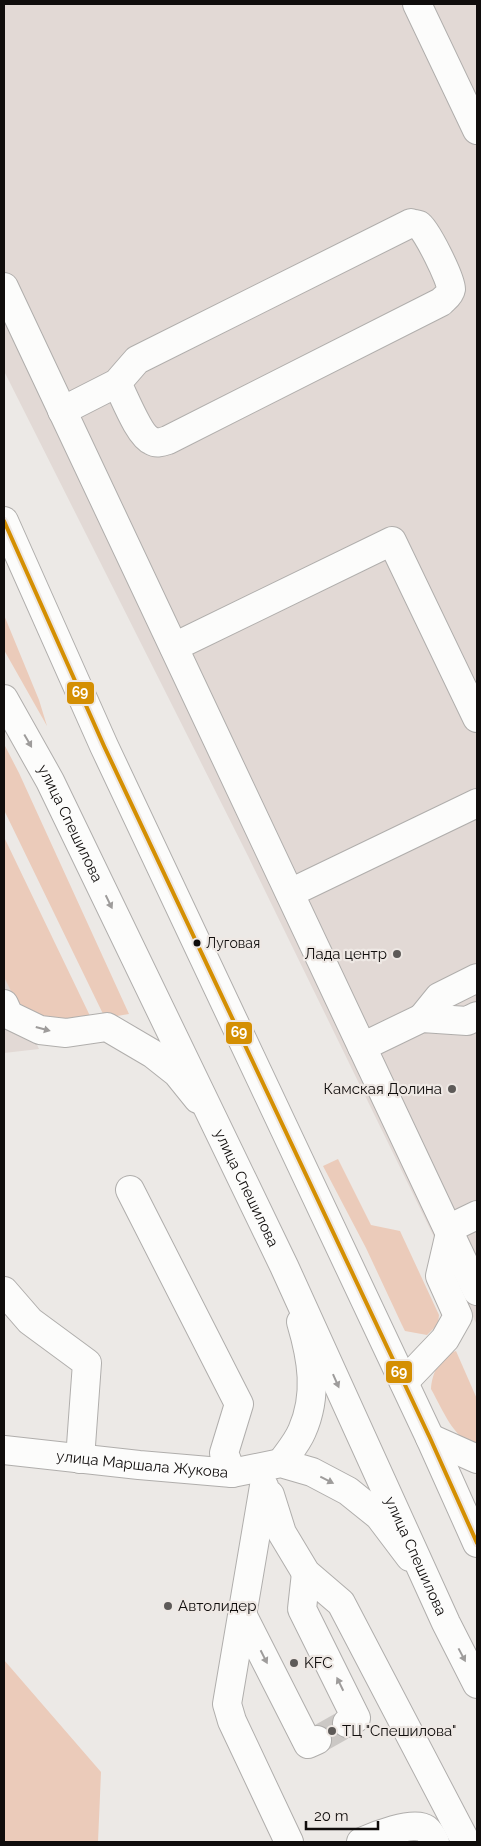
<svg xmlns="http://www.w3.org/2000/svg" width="481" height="1846" font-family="Raleway,sans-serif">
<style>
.built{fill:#e2d9d5}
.green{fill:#ebcbba}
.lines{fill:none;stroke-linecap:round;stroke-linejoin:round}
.minor-tunnel{stroke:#cbc8c5;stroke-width:28;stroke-dasharray:28 14;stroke-linecap:butt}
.minor-casing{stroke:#b0aeac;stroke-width:30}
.major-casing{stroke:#b0aeac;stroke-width:30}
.minor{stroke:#fcfcfb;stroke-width:28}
.major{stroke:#fcfcfb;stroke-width:28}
.bus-1-casing{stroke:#eee8e4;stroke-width:8}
.bus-1{stroke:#d48f02;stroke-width:4}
.oneway{fill:#9e9c9b}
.bus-dot{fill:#100d0c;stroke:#eee8e4;stroke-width:2}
.poi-dot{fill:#5d5a58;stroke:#eee8e4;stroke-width:2}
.labels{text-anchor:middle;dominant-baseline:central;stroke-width:4.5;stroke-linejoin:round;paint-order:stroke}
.bus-label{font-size:14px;fill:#100d0c;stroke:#eee8e4;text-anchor:start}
.street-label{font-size:15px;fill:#100d0c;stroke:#eee8e4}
.poi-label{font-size:15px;fill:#100d0c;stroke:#eee8e4;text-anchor:start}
.line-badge{stroke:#eee8e4;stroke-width:2}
.badge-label{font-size:14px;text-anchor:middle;font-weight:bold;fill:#fff}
</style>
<rect width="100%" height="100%" fill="#ece9e6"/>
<path class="built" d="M4,4H477V1325L248,856L4,371Z
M4,970L39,1049L4,1053Z"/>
<path class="green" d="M4,615L39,700L47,726L4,650Z
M4,744L19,773L129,1014L105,1018L4,810Z
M4,837L91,1018L54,1019L36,1015L16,1001L4,977Z
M338,1159L371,1225L400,1231L439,1315L438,1324L427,1335L405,1331L402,1325L366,1248L323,1166Z
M456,1351L477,1399V1448C452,1436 444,1412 431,1389C432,1373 440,1356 456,1351Z
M4,1660L101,1772L98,1842H4Z"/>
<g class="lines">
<path class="minor-tunnel" d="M317,1740L347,1723"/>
<defs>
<g id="minor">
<path d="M417,4L477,130"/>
<path d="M4,287L477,1291"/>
<path d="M62,411L117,383C124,396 139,436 152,441C157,444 162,442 168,440L441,302C445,298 450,295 451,289C452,281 426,229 419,225C416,224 413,224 411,223L137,360L117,383"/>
<path d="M174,647L392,541L477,718"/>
<path d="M290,893L477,803"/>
<path d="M4,1004L9,1015L40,1030L66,1033L107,1027L153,1054L177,1073L198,1099"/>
<path d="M422,1018L439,997L477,978"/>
<path d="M362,1047L422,1018L467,1021L477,1016"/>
<path d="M130,1190L239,1404L224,1453L232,1473"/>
<path d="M448,1229L477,1215"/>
<path d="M4,1291L30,1321L87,1363L80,1459"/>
<path d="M404,1382L445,1339L458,1316L440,1276L450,1233"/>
<path d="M430,1438L477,1459"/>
<path id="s1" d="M4,1450L139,1465L232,1473L281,1463L312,1472L348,1491L379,1516L410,1557"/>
<path d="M281,1463C288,1453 297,1443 302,1431C318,1395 312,1359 301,1322"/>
<path d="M264,1486L227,1704L232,1721L289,1842"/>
<path d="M270,1495L282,1533L306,1573L341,1603L466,1842"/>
<path d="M306,1573L302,1609L356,1718L347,1723"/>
<path d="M242,1614L308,1744L317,1740"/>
<path d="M361,1842C374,1836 414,1820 426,1829C430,1832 433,1838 435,1842"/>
</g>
<g id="major">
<path d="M4,521L104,746L430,1438L477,1543"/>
<path id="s2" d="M4,699L50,781L284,1266L446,1623L477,1684"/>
</g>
</defs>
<use href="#minor" class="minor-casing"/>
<use href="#major" class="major-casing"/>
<use href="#minor" class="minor"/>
<use href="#major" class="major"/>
<defs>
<path id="bus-1" d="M4,521L104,746L430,1438L477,1543"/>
</defs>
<use href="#bus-1" class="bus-1-casing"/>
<use href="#bus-1" class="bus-1"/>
</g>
<defs><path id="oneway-solid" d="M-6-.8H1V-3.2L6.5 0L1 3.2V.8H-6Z" transform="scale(1.25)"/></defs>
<g class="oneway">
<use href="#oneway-solid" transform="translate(28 741) rotate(60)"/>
<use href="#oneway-solid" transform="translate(109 902) rotate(64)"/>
<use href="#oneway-solid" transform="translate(43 1029) rotate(15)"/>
<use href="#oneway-solid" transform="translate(336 1381) rotate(66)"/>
<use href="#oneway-solid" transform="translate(327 1480) rotate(27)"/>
<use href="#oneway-solid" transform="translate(462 1655) rotate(62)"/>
<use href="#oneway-solid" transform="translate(264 1657) rotate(63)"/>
<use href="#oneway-solid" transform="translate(340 1684) rotate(-116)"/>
</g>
<circle class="bus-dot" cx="197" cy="943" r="4.5"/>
<g class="poi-dot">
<circle cx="397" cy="954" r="5"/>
<circle cx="452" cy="1089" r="5"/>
<circle cx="168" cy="1606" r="5"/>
<circle cx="294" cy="1663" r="5"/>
<circle cx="332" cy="1731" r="5"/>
</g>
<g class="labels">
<g class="bus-label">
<text x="206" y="943">Луговая</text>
</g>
<g class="street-label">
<text stroke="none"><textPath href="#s2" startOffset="141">улица Спешилова</textPath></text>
<text stroke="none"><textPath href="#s2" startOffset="546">улица Спешилова</textPath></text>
<text stroke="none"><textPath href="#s1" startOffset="139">улица Маршала Жукова</textPath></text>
<text stroke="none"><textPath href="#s2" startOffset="951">улица Спешилова</textPath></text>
</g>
<g class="poi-label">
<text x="387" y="954" text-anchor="end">Лада центр</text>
<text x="442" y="1089" text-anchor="end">Камская Долина</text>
<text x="178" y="1606">Автолидер</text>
<text x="304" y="1663">KFC</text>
<text x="342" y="1731">ТЦ "Спешилова"</text>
</g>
</g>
<g class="line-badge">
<rect x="66" y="681" width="29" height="24" rx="5" fill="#d48f02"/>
<rect x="225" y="1021" width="28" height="24" rx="5" fill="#d48f02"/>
<rect x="385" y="1360" width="28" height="24" rx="5" fill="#d48f02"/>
</g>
<g class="badge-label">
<text x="80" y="697">69</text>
<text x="239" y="1037">69</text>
<text x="399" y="1377">69</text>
</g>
<rect width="481" height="1846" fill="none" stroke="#100d0c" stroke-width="10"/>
<path d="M306 1821v8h72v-8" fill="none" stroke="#100d0c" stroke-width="2.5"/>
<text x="314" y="1821" font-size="15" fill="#100d0c" stroke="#eee8e4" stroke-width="4" paint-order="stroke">20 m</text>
</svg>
